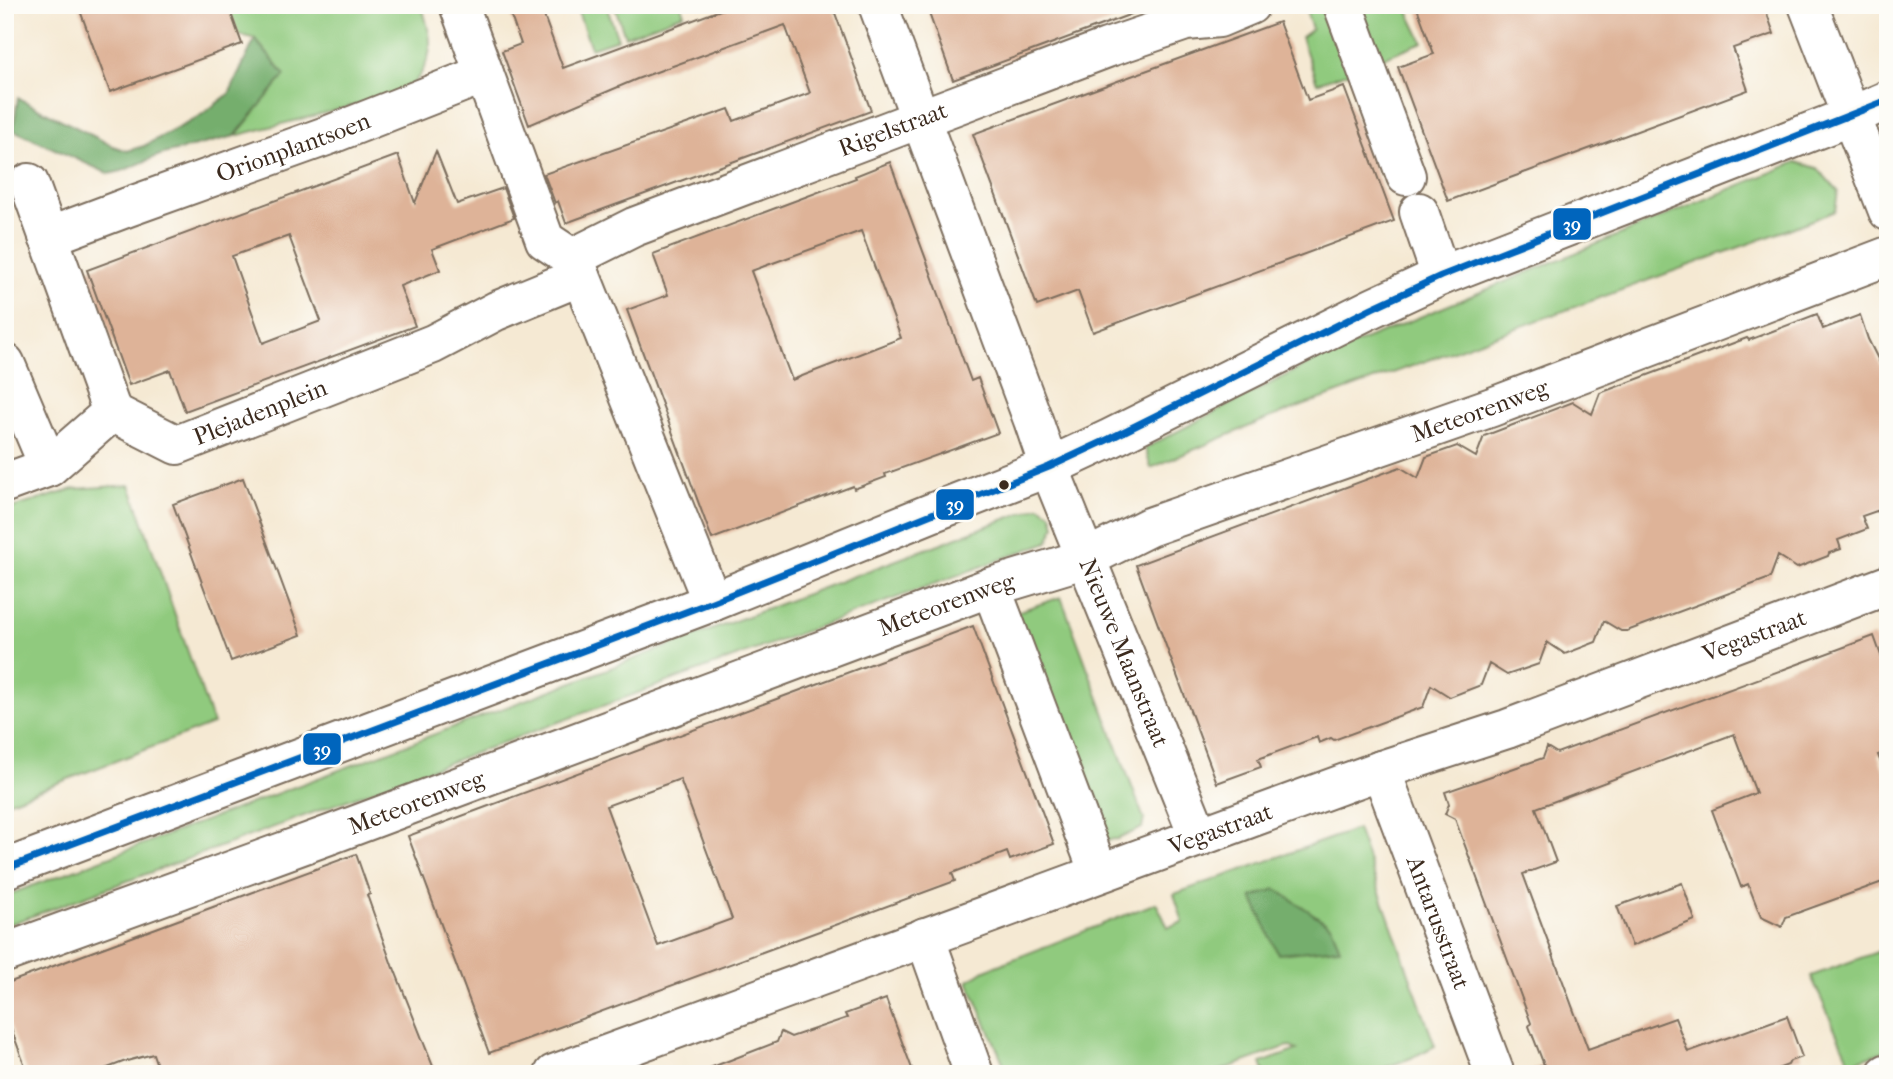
<svg xmlns="http://www.w3.org/2000/svg" width="1893" height="1079" font-family="'IM FELL French Canon',serif">
<style>
.green{fill:#90ca7e;stroke:#667a4e;stroke-width:2}
.forest{fill:#74ae6d;stroke:#586c46;stroke-width:2}
.building{fill:#deb398;fill-rule:evenodd}
.lines{fill:none;stroke-linecap:round;stroke-linejoin:round}
.minor-casing{stroke:#7c6d5d;stroke-width:42}
.minor{stroke:#fff;stroke-width:38}
.bus-1-casing{stroke:#fdfcf7;stroke-width:12}
.bus-1{stroke:#0065bd;stroke-width:7}
.bus-dot{fill:#3b2a1e;stroke:#fdfcf7;stroke-width:2.5}
.labels{text-anchor:middle;dominant-baseline:central;stroke-width:7;stroke-linejoin:round;paint-order:stroke}
.street-label{font-size:24px;fill:#3b2a1e;stroke:#fdfcf7}
.line-badge{stroke:#fdfcf7;stroke-width:2.5}
.badge-label{font-size:19px;text-anchor:middle;font-weight:bold;fill:#fff}
</style>
<rect width="100%" height="100%" fill="#fdfcf7"/>
<filter id="ink" filterUnits="userSpaceOnUse"><feTurbulence type="fractalNoise" baseFrequency=".0143" numOctaves="2"/><feDisplacementMap in="SourceGraphic" scale="14" xChannelSelector="R" yChannelSelector="G"/><feConvolveMatrix kernelMatrix="1 2 1 2 8 2 1 2 1" color-interpolation-filters="sRGB"/></filter>
<filter id="wash" filterUnits="userSpaceOnUse"><feTurbulence type="fractalNoise" baseFrequency=".00686" numOctaves="4" result="noise"/><feDisplacementMap in="SourceGraphic" scale="28" xChannelSelector="R" yChannelSelector="G"/><feGaussianBlur stdDeviation="1.57" result="paint"/><feColorMatrix in="noise" values="0 0 0 0 0 0 0 0 0 0 0 0 0 0 0 0 0 1.4 0 .05"/><feComposite in="paint" operator="in"/></filter>
<g filter="url(#wash)">
<rect width="100%" height="100%" fill="#f5e9d3"/>
<path class="green" d="M140,5H422C424,17 431,32 430,45C430,63 417,83 403,93L235,136L284,75L255,39L139,6Z
M596,5H606L618,39L591,48L578,12Z
M614,5H681L684,14L625,36Z
M1304,5H1333L1356,70L1317,83L1301,37L1312,29Z
M1354,5H1405L1423,42L1375,61Z
M1796,162L1817,168L1838,191L1835,211L1784,231L1269,418L1151,468L1145,448L1318,359Z
M130,485L213,724L5,803V510L74,489Z
M1040,506L1052,514L1055,526L1048,542L5,926V896Z
M1061,597L1144,819L1142,828L1118,839L1101,840L1016,612Z
M1357,829L1435,1046L1411,1058L1368,1074H1265L1261,1063L1297,1050L1288,1046L1211,1074H1008L968,981L983,971L1156,903L1168,927L1183,922L1174,894Z
M1888,948V1050L1850,1063L1811,976Z"/>
<path class="forest" d="M255,39L285,75L235,136L160,155L122,171L109,174L13,130L18,98L113,146L127,151L144,146L197,118L229,94Z
M1276,889L1331,926L1340,948L1278,954L1252,897Z"/>
<g id="blocks">
<path class="building" d="M78,5H228L242,44L110,92Z
M507,5H540L563,68L734,5H832L871,111L566,223L558,201L555,203L544,174L729,109L734,121L810,93L785,25L637,79L529,125L502,51L521,44Z
M926,5H1144L1145,9L953,80Z
M1416,5H1764L1774,34L1733,48L1748,90L1448,201L1398,67L1434,54Z
M1279,22L1308,100L1344,87L1394,221L1093,332L1078,291L1037,306L973,134Z
M436,151L457,204L503,188L514,218L432,249L440,270L400,286L415,326L185,411L170,370L129,385L87,270L398,155L415,203ZM289,236L321,321L263,343L232,256Z
M890,162L971,381L978,378L998,433L885,474L886,477L854,489L853,486L712,539L627,310L668,295L653,254L856,178L855,176ZM861,231L901,338L792,380L751,271Z
M1817,314L1823,329L1860,315L1868,339L1888,379V507L1862,516L1867,529L1838,540L1841,549L1829,553L1828,556L1797,568L1778,556L1770,578L1627,631H1621L1604,621L1596,642L1565,654L1547,642L1539,664L1507,675L1489,664L1481,685L1450,697L1431,685L1423,707L1334,740L1331,738L1319,743L1317,737L1258,759L1261,767L1217,783L1136,565L1400,467L1418,478L1426,457L1457,446L1476,457L1484,436L1573,402L1592,414L1600,393L1747,338L1749,340Z
M243,478L301,635L231,661L173,504Z
M973,626L1054,844L1010,860L1007,852L952,873L955,881L489,1053L408,836ZM680,779L732,919L658,946L606,806Z
M1874,636L1888,675V752L1878,755L1888,782V880L1786,917L1782,927L1761,917L1748,884L1741,887L1712,810L1756,793L1734,734L1536,808L1556,862L1523,874L1588,1049L1675,1018L1688,1052L1787,1016L1802,1057L1790,1061L1788,1065L1764,1074H1532L1531,1070L1544,1065L1529,1026L1531,1023L1455,819L1445,814L1449,804L1445,792L1543,758L1547,747L1557,753Z
M356,854L370,894L367,895L393,968H394L436,1074H160L153,1054L123,1062L92,1074H28L5,1012V984Z
M1682,883L1695,920L1632,946L1617,906Z
M886,999L914,1074H702V1071L777,1042L781,1032L791,1037L847,1018L845,1014Z"/>
</g>
</g>
<g filter="url(#ink)">
<use href="#blocks" fill-opacity="0" stroke="#7c6d5d" stroke-width="2"/>
<g class="lines">
<defs>
<g id="minor">
<path d="M459,5L545,240L572,258"/>
<path id="s1" d="M878,5L1033,420L1049,467L1199,837"/>
<path d="M1343,5L1406,176"/>
<path d="M1808,5L1888,211"/>
<path id="s2" d="M29,183L112,412L177,445L433,344L496,311L581,276"/>
<path d="M1419,212L1441,276"/>
<path id="s3" d="M48,237L128,207L329,135L484,74"/>
<path id="s4" d="M572,258L634,227L1107,48L1186,21L1219,18L1250,5"/>
<path d="M572,258L581,276L712,602"/>
<path d="M5,363L49,467"/>
<path d="M5,483L49,467L112,412"/>
<path d="M991,587L1099,873"/>
<path id="s5" d="M1381,770L1495,1074"/>
<path d="M5,869L712,602L931,513L1049,467L1109,439L1372,308L1441,276L1851,116L1888,100"/>
<path d="M925,937L974,1074"/>
<path id="s6" d="M5,953L332,834L991,587L1087,558L1149,527L1492,407L1888,256"/>
<path id="s7" d="M554,1074L1381,770L1507,729L1888,585"/>
<path d="M1886,1074L1888,1073"/>
</g>
</defs>
<use href="#minor" class="minor-casing"/>
<use href="#minor" class="minor"/>
<defs>
<path id="bus-1" d="M5,869L712,602L1049,467L1109,439L1372,308L1441,276L1888,100"/>
</defs>
<use href="#bus-1" class="bus-1-casing"/>
<use href="#bus-1" class="bus-1"/>
</g>
</g>
<circle class="bus-dot" cx="1004" cy="485" r="6"/>
<g class="labels">
<g class="street-label">
<text stroke="none"><textPath href="#s4" startOffset="346">Rigelstraat</textPath></text>
<text stroke="none"><textPath href="#s3" startOffset="261">Orionplantsoen</textPath></text>
<text stroke="none"><textPath href="#s6" startOffset="1572">Meteorenweg</textPath></text>
<text stroke="none"><textPath href="#s2" startOffset="406">Plejadenplein</textPath></text>
<text stroke="none"><textPath href="#s6" startOffset="1004">Meteorenweg</textPath></text>
<text stroke="none"><textPath href="#s7" startOffset="1278">Vegastraat</textPath></text>
<text stroke="none"><textPath href="#s1" startOffset="693">Nieuwe Maanstraat</textPath></text>
<text stroke="none"><textPath href="#s6" startOffset="438">Meteorenweg</textPath></text>
<text stroke="none"><textPath href="#s7" startOffset="710">Vegastraat</textPath></text>
<text stroke="none"><textPath href="#s5" startOffset="163">Antarusstraat</textPath></text>
</g>
</g>
<g class="line-badge">
<rect x="1552" y="207" width="40" height="34" rx="7" fill="#0065bd"/>
<rect x="935" y="488" width="40" height="33" rx="7" fill="#0065bd"/>
<rect x="302" y="732" width="40" height="34" rx="7" fill="#0065bd"/>
</g>
<g class="badge-label">
<text x="1572" y="231">39</text>
<text x="955" y="511">39</text>
<text x="322" y="756">39</text>
</g>
<rect width="1893" height="1079" fill="none" stroke="#fdfcf7" stroke-width="28"/>
</svg>
